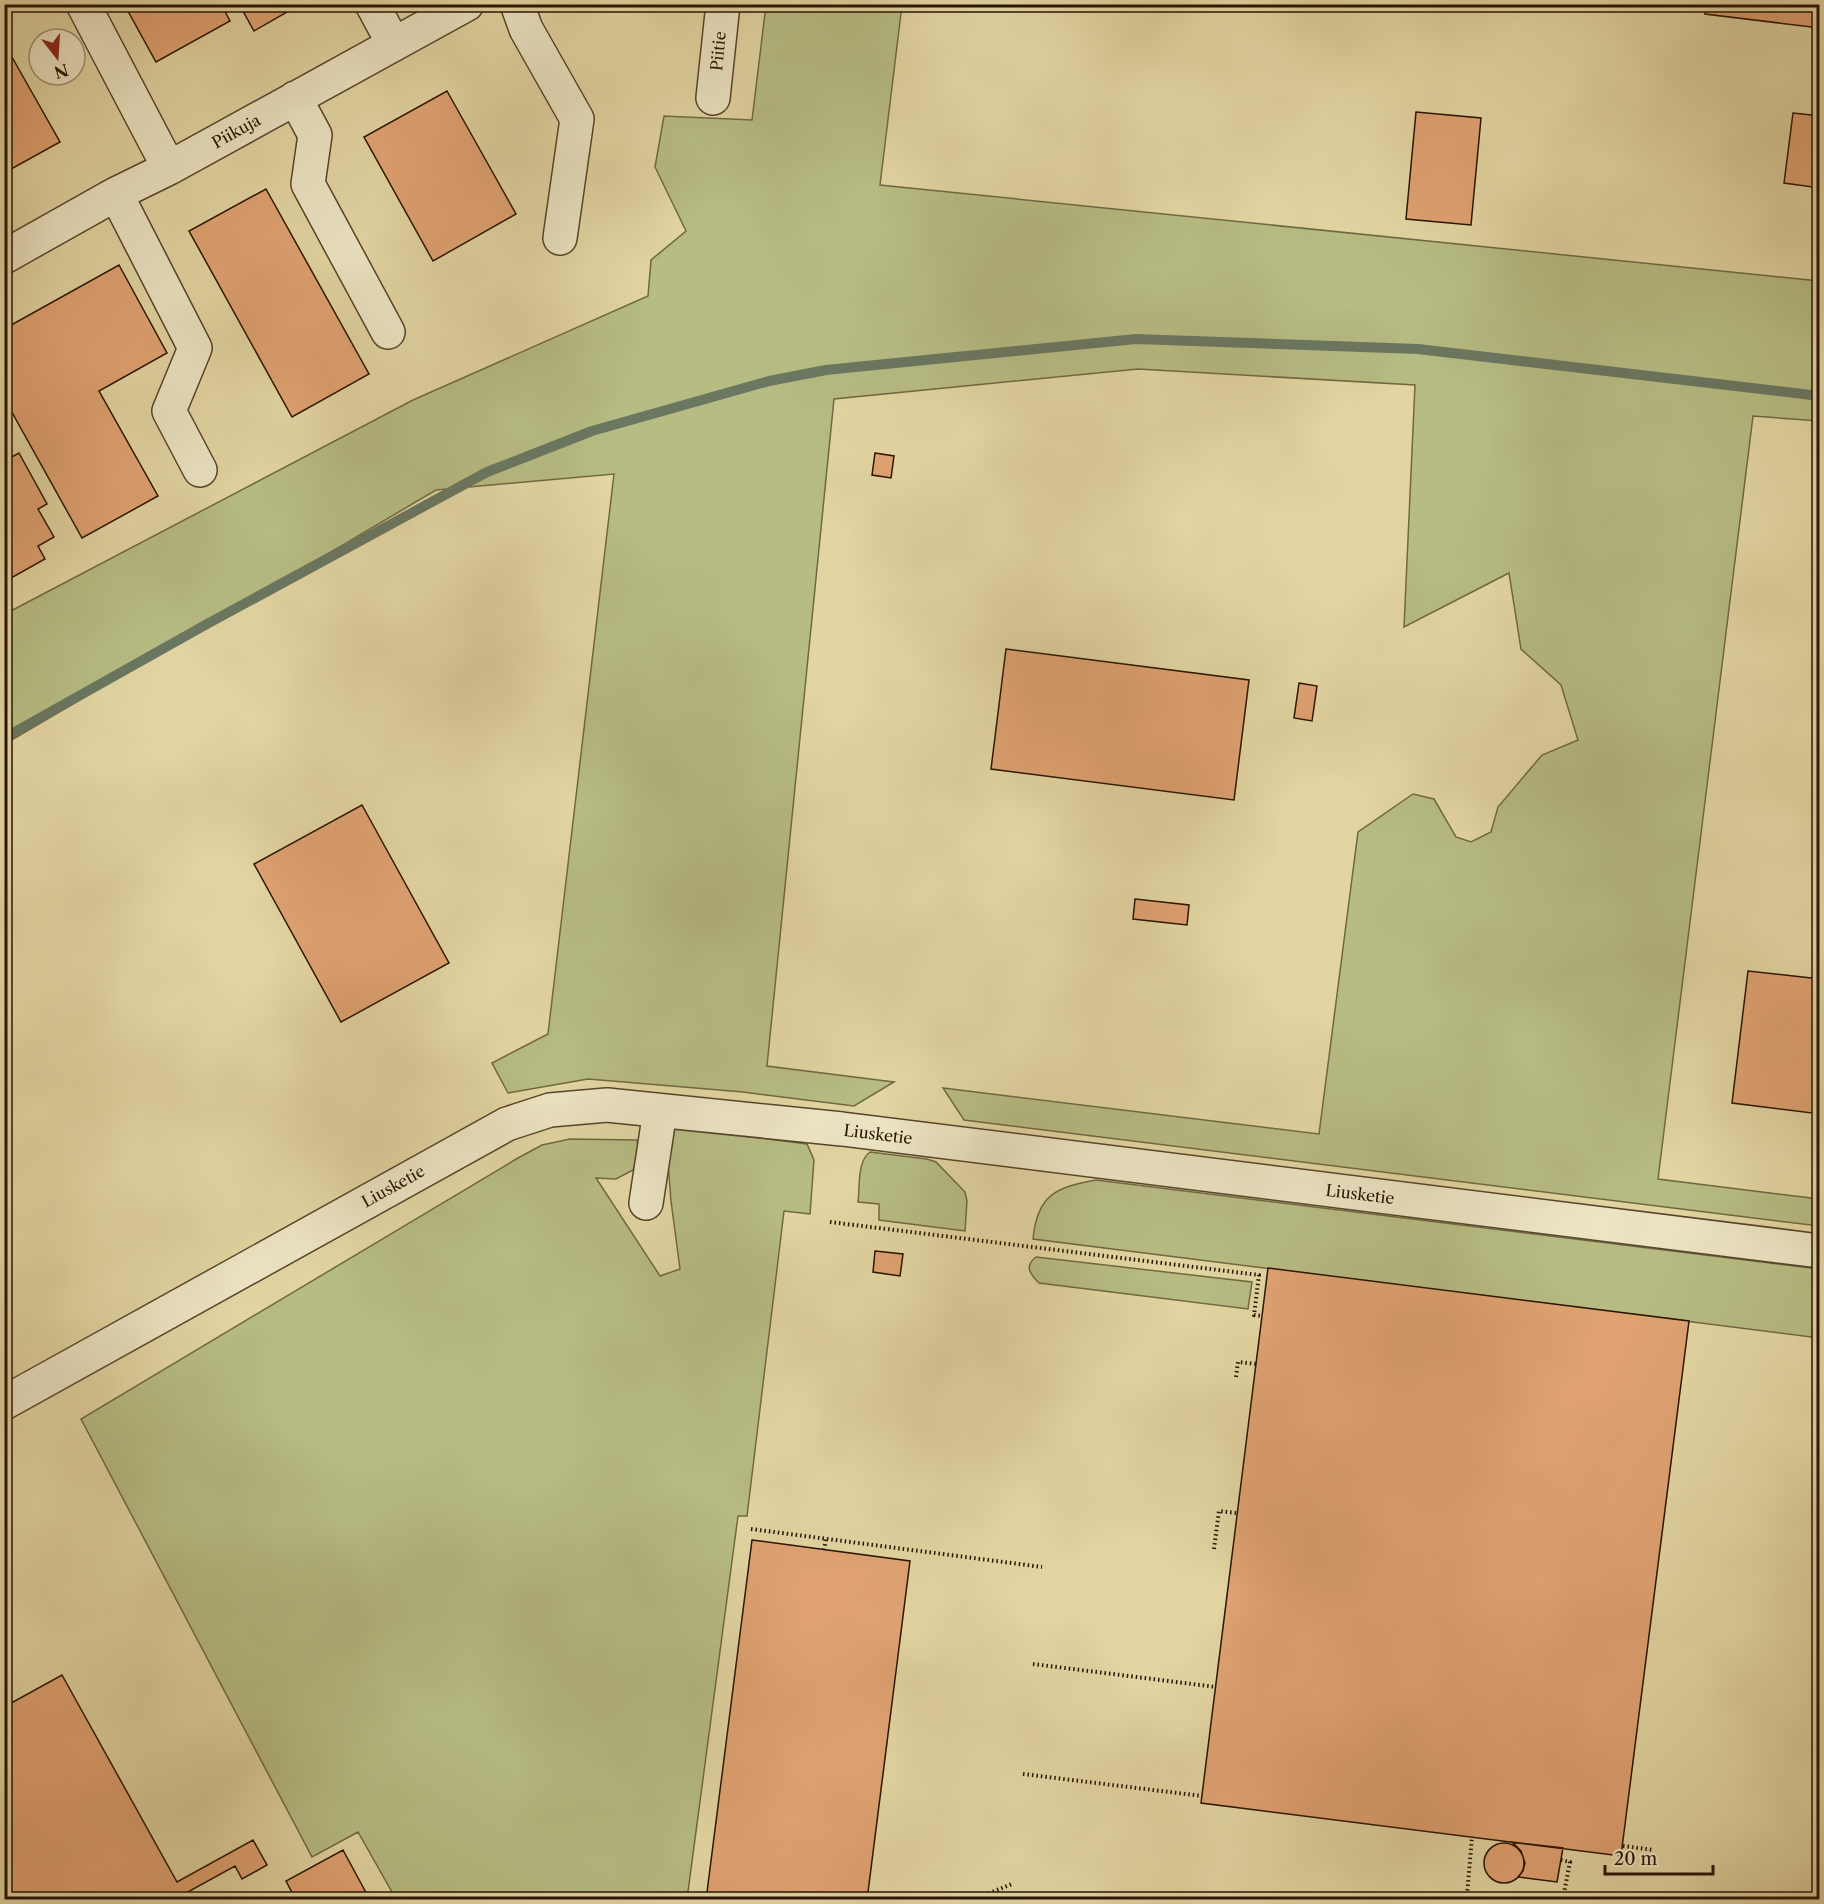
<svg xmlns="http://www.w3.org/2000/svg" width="1824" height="1904" font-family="'Libre Caslon Text',serif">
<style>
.green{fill:#b6bc83;stroke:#706842;stroke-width:1.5}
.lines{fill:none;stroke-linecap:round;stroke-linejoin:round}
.stream{stroke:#6a7761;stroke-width:10}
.building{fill:#e0a272;stroke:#291402;stroke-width:1.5}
.minor-casing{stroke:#57442a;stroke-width:36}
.path{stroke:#291402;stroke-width:4;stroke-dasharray:1.5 3;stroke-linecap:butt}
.minor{stroke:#ece4c3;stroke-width:33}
.labels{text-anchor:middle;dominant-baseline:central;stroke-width:4.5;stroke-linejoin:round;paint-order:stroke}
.street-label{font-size:16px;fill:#291402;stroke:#ece4c3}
</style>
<rect width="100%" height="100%" fill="#e2d5a2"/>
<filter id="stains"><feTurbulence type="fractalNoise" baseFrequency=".00333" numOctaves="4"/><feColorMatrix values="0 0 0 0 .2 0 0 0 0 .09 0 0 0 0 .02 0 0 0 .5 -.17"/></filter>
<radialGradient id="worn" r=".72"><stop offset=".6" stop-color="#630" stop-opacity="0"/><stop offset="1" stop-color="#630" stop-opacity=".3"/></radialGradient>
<path class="green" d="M766,5H902L880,185L1819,281V421L1753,416L1658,1179L1819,1199V1226L964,1120L943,1088L1319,1134L1358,832L1413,794L1434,799L1456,837L1471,842L1491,832L1498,807L1542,755L1578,740L1561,685L1521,649L1509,573L1404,627L1415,385L1138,369L834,399L767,1066L894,1082L854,1106L743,1092L588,1079L508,1093L492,1063L548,1034L614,474L436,490L5,744V614L413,400L648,296L651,260L686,231L655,167L664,116L752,120Z
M675,1127L807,1144L814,1160L810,1214L784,1211L747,1516H738L687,1899H396L358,1832L312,1857L81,1419L518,1158L542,1145L570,1139L637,1140L639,1153L633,1170L616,1179L596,1178L660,1276L680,1269L671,1201L667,1150Z
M870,1152L927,1159L936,1162L965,1192L967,1201L965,1231L879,1220V1204L858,1202C860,1187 857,1161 870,1152Z
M1096,1180L1819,1269V1338L1033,1239C1037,1195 1056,1187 1096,1180Z
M1036,1257L1252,1282L1248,1309L1039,1283C1030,1274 1024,1266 1036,1257Z"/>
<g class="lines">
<path class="stream" d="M4,738L207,624L487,472L592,431L769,381L826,370L1136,339L1418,349L1820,396"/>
</g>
<path class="building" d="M124,4H221L230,21L156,62Z
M239,4H301L254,31Z
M1706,4H1820V28L1705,14Z
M4,43L60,142L4,173Z
M447,91L516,214L433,261L364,137Z
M1416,112L1481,118L1471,225L1406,219Z
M1793,113L1820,116V188L1784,183Z
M266,189L369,374L292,417L189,231Z
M119,265L167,353L99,391L158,496L82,538L4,398V329Z
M19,453L47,504L38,509L54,537L38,546L45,559L4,582V461Z
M875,453L894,456L891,478L872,475Z
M1006,649L1249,680L1234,800L991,769Z
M1299,683L1317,686L1312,721L1294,718Z
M362,805L449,963L341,1022L254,864Z
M1135,899L1189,905L1187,925L1133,919Z
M1748,971L1820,979V1114L1732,1103Z
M875,1251L903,1254L900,1276L873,1272Z
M1268,1268L1689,1321L1621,1856L1201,1803Z
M752,1540L910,1561L867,1900H706Z
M62,1675L177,1882L253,1840L267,1865L242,1879L235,1866L184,1894L187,1900H4V1707Z
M1512,1842L1563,1848L1557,1882L1518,1877L1523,1871L1525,1863L1521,1851Z
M1484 1863a20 20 0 1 1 40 0a20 20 0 1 1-40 0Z
M343,1850L370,1900H296L286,1881Z"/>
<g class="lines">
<defs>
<path id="minor" d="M83,4L169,168
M372,4L393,43
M517,4L526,29L577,119L560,238
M295,98L315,135L308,184L388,332
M713,98L723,4
M116,194L195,348L169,411L200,470
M4,257L116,194L169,168L467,4
M646,1203L660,1111
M4,1403L507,1124L550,1110L607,1105L842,1129L1820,1251"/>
</defs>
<use href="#minor" class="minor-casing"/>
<path class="path" d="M830,1222L1259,1275L1254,1315L1262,1316
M1236,1377L1238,1362L1256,1364
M751,1529L1042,1567
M1214,1549L1219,1511L1237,1513
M824,1550L826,1539
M1033,1664L1216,1687
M1023,1774L1202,1796
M1623,1846L1654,1850
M1561,1860L1570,1862L1563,1898
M1467,1895L1472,1837
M972,1900L1012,1884"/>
<use href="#minor" class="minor"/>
</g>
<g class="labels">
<g class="street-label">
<text transform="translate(718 51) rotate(-84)">Piitie</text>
<text transform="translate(236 131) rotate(-29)">Piikuja</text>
<text transform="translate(878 1134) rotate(7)">Liusketie</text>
<text transform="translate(393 1186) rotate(-29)">Liusketie</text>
<text transform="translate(1360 1194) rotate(7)">Liusketie</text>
</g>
</g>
<rect width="1824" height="1904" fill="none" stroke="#e2d5a2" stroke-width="24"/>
<rect x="6" y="6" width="1812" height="1892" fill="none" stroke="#291402" stroke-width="3"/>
<rect x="12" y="12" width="1800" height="1880" fill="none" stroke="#291402" stroke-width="1.5"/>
<g transform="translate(57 57) rotate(163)"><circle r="28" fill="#ece4c3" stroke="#9e9176" stroke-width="1.5"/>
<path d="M0-4.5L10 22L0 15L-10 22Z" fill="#8f2418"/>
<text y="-9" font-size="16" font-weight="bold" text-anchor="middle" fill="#291402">N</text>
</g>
<path d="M1605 1865v9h108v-9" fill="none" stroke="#291402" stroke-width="3"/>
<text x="1614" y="1865" font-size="18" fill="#291402" stroke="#ece4c3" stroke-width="4.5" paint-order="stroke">20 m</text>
<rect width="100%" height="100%" filter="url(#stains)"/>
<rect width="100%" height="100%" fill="url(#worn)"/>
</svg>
